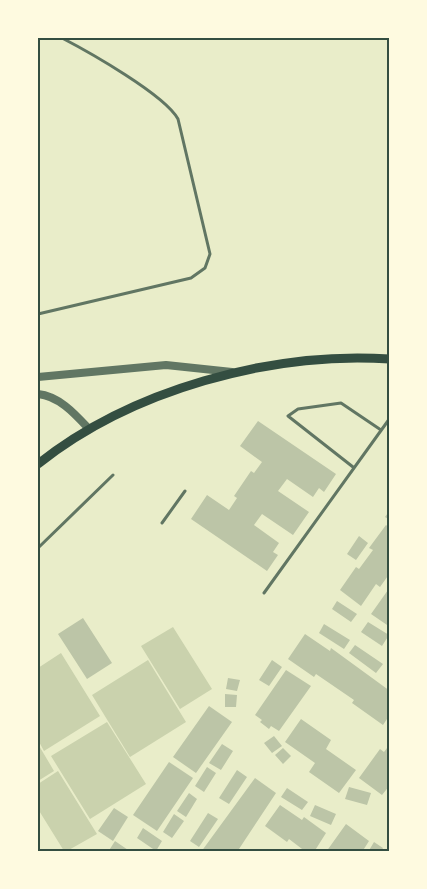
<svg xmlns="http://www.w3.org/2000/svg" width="427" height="889" font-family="Karla,sans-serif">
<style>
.green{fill:#cad2ad}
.building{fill:#bcc5a7}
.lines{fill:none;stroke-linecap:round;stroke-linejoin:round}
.service{stroke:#617663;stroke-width:3}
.tertiary{stroke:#617663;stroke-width:8}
.secondary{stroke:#344e41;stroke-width:9}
.neatline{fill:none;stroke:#344e41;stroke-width:2}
</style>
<rect width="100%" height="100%" fill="#e9edc9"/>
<path class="green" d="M173,627L212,689L180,709L141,646Z
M61,653L100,716L44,751L38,740V668Z
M148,660L186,722L130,757L92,695Z
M107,722L146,784L90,819L51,756Z
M38,744L54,771L38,781Z
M58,771L97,834L67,851H64L38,809V784Z"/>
<path class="building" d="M258,421L336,474L324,492L319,488L313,497L287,479L278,491L309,512L293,535L262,514L254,525L279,543L273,552L278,555L267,571L191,519L207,495L229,510L237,498L234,496L251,471L254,473L262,462L240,446Z
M390,510V520L385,517Z
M386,525L390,528V573L380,587L376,584L361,606L340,590L356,567L359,569L373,550L369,548Z
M359,536L368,543L356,560L347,554Z
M388,590L390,591V627L371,614Z
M337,601L357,614L351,622L332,609Z
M83,618L112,663L87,679L58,634Z
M368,622L389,635L382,646L361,632Z
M324,624L350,640L344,649L319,633Z
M305,634L330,651L331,648L390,691V721L387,719L383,725L352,703L354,700L316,674L314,677L288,659Z
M355,645L383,664L376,673L349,653Z
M272,660L282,667L269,686L259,680Z
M286,670L311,686L279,731L271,726L269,729L260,722L262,720L255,715Z
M228,678L240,680L237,691L226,689Z
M225,694L237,695L236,707H225Z
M209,706L232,722L196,773L173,757Z
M301,719L331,740L326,749L356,770L339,793L309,772L315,763L285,742Z
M274,736L282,746L272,753L264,743Z
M222,744L233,751L221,770L209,763Z
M390,744V785L382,795L359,778L380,749L384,752Z
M283,748L291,756L283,764L275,755Z
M169,762L193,778L157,831L133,815Z
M207,767L216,773L204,792L195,786Z
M237,770L247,777L229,804L219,798Z
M255,778L276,793L237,852H201Z
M349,787L371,793L367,805L345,799Z
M287,788L308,802L302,810L281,797Z
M189,793L197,799L186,817L177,811Z
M280,805L302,820L304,817L326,833L314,852H306L289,839L287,842L265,826Z
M315,805L336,814L331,825L310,816Z
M114,808L128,817L113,841L98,831Z
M208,813L218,819L199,847L190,841Z
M174,814L184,821L172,838L163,832Z
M346,824L369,841L362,852H326Z
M143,828L162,841L156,851L137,838Z
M115,841L131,852H108Z
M374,842L383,848L381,852H368Z"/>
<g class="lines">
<path class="service" d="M38,314L191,278L205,268L210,254L178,119C165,95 89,52 62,38
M353,467L288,416L298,409L341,403L381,430
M162,523L185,491
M38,548L113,475
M264,593L390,418"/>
<path class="tertiary" d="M38,377L166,365L232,372
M38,394C59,396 75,414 89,429"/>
<path class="secondary" d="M38,464C131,390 271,351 390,359"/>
</g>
<rect width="427" height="889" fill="none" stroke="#fefae0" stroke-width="78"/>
<rect x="39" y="39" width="349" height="811" class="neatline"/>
</svg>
